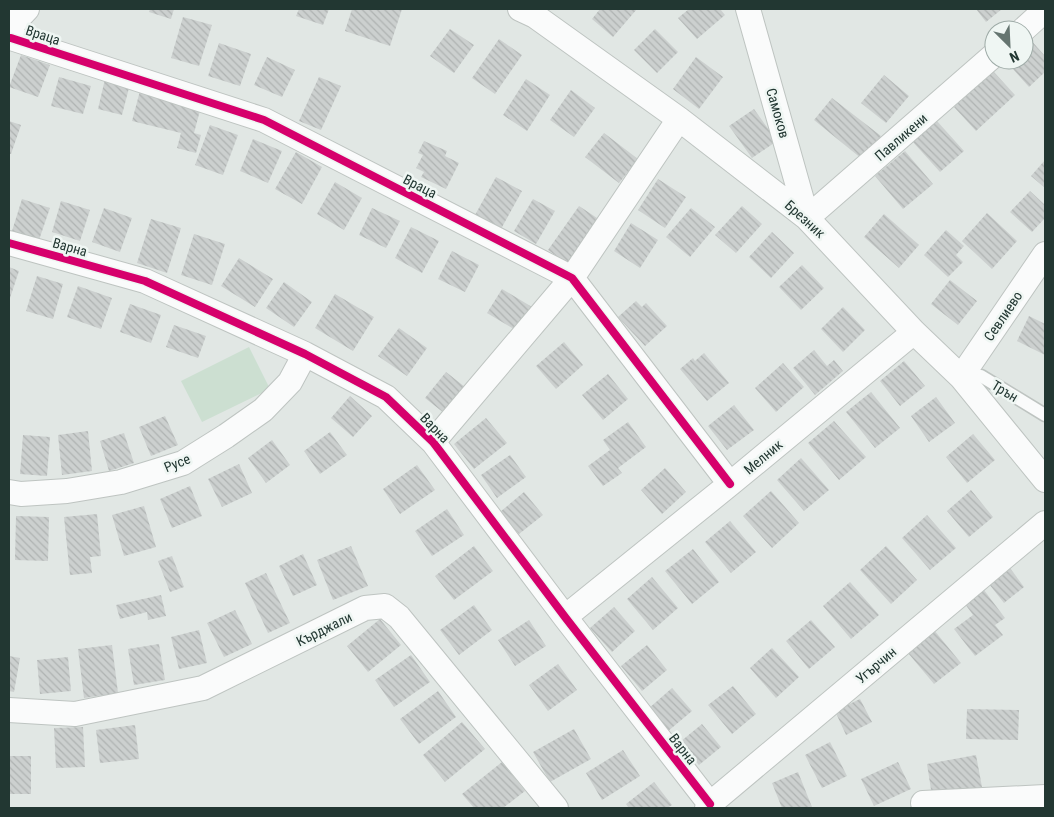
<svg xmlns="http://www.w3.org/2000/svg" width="1054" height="817" font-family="'Roboto Condensed',sans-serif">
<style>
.pitch{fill:#ccdfd1}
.building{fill:url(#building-back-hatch)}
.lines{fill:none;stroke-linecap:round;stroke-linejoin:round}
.lane-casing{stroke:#bec4c1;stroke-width:15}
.street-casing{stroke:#bec4c1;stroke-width:26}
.lane{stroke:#fafbfb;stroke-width:12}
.street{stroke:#fafbfb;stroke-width:24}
.cycleway-casing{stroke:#eff6f3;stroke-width:11}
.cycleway{stroke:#d6006c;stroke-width:8}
.labels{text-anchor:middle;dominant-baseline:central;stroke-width:5;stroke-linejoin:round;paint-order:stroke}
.street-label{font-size:14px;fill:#223732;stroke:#eff6f3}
</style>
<defs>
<pattern id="building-back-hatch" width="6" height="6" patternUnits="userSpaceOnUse" patternTransform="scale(1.25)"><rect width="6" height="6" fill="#ccd0cf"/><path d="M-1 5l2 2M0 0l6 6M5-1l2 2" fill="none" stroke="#afb3b2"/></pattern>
</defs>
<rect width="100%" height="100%" fill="#e1e7e4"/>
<path class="pitch" d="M249,347L270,389L202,422L181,381Z"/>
<path class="building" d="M150,9H174L171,19L149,12Z
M299,9H329L323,25L296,16Z
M352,9H402L390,46L345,31Z
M600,9H637L613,37L592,19Z
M689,9H720L725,15L697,39L678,18Z
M976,9H1002L986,22Z
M183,17L212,25L199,66L171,58Z
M450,29L474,45L454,73L430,56Z
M655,29L678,52L657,73L634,50Z
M1028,37L1045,56V72L1029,87L1005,60H1024V40Z
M499,39L522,55L495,94L472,78Z
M219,43L251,54L240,86L208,76Z
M21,55L50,65L38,97L9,87Z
M267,57L295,70L282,97L254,85Z
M696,57L723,77L699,109L673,89Z
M993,71L1015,95L976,131L954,107Z
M884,75L909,96L886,123L861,103Z
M59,77L91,86L83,114L51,106Z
M319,77L341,86L321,130L299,121Z
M105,79L130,84L122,115L98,109Z
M526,79L550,95L527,131L503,115Z
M141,87L202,103L194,133L201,135L196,153L177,148L181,133L132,121Z
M571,90L595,108L574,137L550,120Z
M832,98L881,136L862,159L814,120Z
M754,109L777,141L752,158L729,126Z
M936,120L964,151L940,172L912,141Z
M9,121L21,125L11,154H9Z
M210,125L238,135L223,175L195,165Z
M604,133L638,159L619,183L585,157Z
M253,139L282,151L268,183L240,171Z
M424,141L447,151L445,156L459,163L446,189L421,177L424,172L416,168L423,155L418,153Z
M905,151L933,184L903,209L875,176Z
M296,152L322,167L302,204L275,189Z
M1045,160V188L1031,176Z
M496,177L522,191L501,229L475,215Z
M658,179L686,197L665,228L638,210Z
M335,182L362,198L344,230L317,214Z
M1030,191L1045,205V218L1032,232L1010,212Z
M22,199L50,208L39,240L12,231Z
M533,199L555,211L536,244L514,231Z
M61,201L90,210L80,241L52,232Z
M579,206L606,224L575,269L548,250Z
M742,206L762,224L736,253L715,235Z
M104,208L132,218L120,252L92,242Z
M372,208L400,221L386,248L359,235Z
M691,208L715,227L690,257L666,237Z
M987,213L1017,241L992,269L962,241Z
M884,214L919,245L899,268L864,237Z
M151,219L181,228L167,273L137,263Z
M631,223L658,240L640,268L614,251Z
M411,227L439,241L422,273L395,258Z
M946,230L964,246L956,255L963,262L948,277L924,255Z
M772,232L794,253L771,278L749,257Z
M194,234L225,244L212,285L181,275Z
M452,251L479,265L465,292L438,279Z
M239,258L273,279L255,307L221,286Z
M802,265L824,288L801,310L779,287Z
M9,267L19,271L9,301Z
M37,276L63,284L53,319L26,311Z
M950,280L977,301L958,325L931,304Z
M284,282L312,302L294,327L266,308Z
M78,286L112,298L101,329L67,317Z
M502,289L532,307L517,331L487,313Z
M335,294L374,317L353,351L315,328Z
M636,301L642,307L646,303L667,326L645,346L618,317Z
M130,304L161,315L151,343L120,332Z
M843,307L865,330L843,352L821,329Z
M1029,316L1045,324V355L1017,341Z
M174,325L206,336L198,358L166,347Z
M399,328L427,348L407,376L378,356Z
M564,342L583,365L556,389L536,366Z
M814,350L827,366L834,360L843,371L815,395L793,368Z
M704,353L729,383L707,401L680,369L693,358L695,361Z
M904,361L925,386L900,406L880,381Z
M783,363L804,387L776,412L755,388Z
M446,372L470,391L449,417L425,398Z
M608,374L628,399L603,420L582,395Z
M871,392L900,428L875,448L846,412Z
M350,396L372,416L353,437L331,418Z
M936,397L955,423L929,442L911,416Z
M734,405L754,430L727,450L708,426Z
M165,416L178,445L151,456L139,427Z
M486,418L507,443L474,469L454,444Z
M834,421L866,457L839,480L808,443Z
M628,422L646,447L618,468L622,473L603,486L588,466L610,450L603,440Z
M88,431L92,471L62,475L58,435Z
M330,432L347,455L320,474L304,451Z
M124,433L134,463L109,471L100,441Z
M973,434L995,460L967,483L946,457Z
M23,435L50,437L47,476L20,474Z
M272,440L290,465L266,483L248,458Z
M510,455L526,477L497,498L481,475Z
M801,458L829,490L804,511L777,480Z
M239,464L252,493L222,507L208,479Z
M417,465L435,490L400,514L383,489Z
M665,468L686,492L662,514L641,490Z
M190,486L202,516L172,528L160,499Z
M971,490L993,517L969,537L947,511Z
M771,491L799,523L772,548L743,516Z
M524,492L543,515L519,534L500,512Z
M144,506L156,547L124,556L112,515Z
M447,509L464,535L432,556L415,531Z
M97,514L101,556L90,557L92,573L70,575L64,517Z
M927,515L956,548L930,570L902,538Z
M16,516L49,517L48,561L15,560Z
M730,521L756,552L731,573L705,542Z
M351,546L368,586L333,600L317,560Z
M474,546L493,571L454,600L435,576Z
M886,546L917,580L891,604L860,570Z
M693,549L719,582L692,604L665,571Z
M303,554L317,585L293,596L279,566Z
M172,556L184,587L170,592L158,561Z
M1010,568L1024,587L1004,603L989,584Z
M266,573L290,623L268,633L245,583Z
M652,577L678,608L653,630L627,599Z
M850,582L879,615L851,639L823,606Z
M984,590L1005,618L995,625L1003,635L975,656L954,629L973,615L965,604Z
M161,595L166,616L148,620L147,612L120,619L116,605Z
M474,605L492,630L459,655L440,630Z
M614,607L635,631L612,652L590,628Z
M235,610L252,644L224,657L207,623Z
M380,619L401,645L368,672L347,646Z
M529,620L546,646L515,666L498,640Z
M811,620L835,647L809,669L786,641Z
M199,630L207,663L179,669L171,637Z
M934,630L961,663L934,684L908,653Z
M159,644L165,680L134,685L128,649Z
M112,645L118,693L84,698L78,649Z
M647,645L667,670L642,691L621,666Z
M772,648L799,677L776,698L750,668Z
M411,655L430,682L394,707L375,680Z
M9,656L20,658L14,692L9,691Z
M68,657L71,691L40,694L37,660Z
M558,664L577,690L548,711L529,685Z
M733,686L756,714L732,734L708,705Z
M672,688L692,711L667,732L648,709Z
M438,691L456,717L419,744L400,719Z
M860,699L872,722L846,735L835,711Z
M967,709L1019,710L1018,740L966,739Z
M462,722L485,749L445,782L423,755Z
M702,724L721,747L699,765L680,742Z
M135,725L139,759L100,763L96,730Z
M83,727L85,767L56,768L54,728Z
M574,729L591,759L550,782L533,752Z
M830,742L847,776L822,788L805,755Z
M623,750L640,776L602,800L586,773Z
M976,755L982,787L932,796L927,764Z
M9,756H31V794H9Z
M502,762L525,791L503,808H474L462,794Z
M898,762L911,789L874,806L861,779Z
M798,772L812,807L808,808H782L772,783Z
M654,782L672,805L667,808H629L626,804Z"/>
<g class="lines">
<defs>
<path id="lane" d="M961,377L981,376L1045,415"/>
<path id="street" d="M520,9L535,16L679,119L807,218L914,332L961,377L1045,480
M748,9L807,218L994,55
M9,28L27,9
M1023,30L1045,10
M9,38H11L264,120L572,278L730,484
M9,243L145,281L305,354L386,397L433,442L565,617L710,804
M961,377L1045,254
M433,442L572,278L679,119
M9,492L21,494L67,491L121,482L183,463L226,436L263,410L290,382L305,354
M565,617L730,484L914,332
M9,710L75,714L203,688L365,608L385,606L399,617L556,808
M923,803L1045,797
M707,808L710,804L1045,523"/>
</defs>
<use href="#lane" class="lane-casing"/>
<use href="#street" class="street-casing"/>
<use href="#lane" class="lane"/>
<use href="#street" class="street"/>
<defs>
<path id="cycleway" d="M9,38H11L264,120L572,278L730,484
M9,243L145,281L305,354L386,397L433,442L565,617L710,804"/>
</defs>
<use href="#cycleway" class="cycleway-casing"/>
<use href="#cycleway" class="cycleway"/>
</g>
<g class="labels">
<g class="street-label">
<text transform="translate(43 35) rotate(18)">Враца</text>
<text transform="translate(778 113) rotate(74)">Самоков</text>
<text transform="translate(901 137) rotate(-41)">Павликени</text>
<text transform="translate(420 186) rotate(27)">Враца</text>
<text transform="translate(805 219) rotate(42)">Брезник</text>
<text transform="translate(70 247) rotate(16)">Варна</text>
<text transform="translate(1003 316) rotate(-56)">Севлиево</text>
<text transform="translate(1005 391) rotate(31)">Трън</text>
<text transform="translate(435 428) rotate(46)">Варна</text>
<text transform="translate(763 457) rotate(-40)">Мелник</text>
<text transform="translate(177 463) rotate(-22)">Русе</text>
<text transform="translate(324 629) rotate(-26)">Кърджали</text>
<text transform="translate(876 665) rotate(-40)">Угърчин</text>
<text transform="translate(683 749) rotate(52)">Варна</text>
</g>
</g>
<rect width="1054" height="817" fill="none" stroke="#223732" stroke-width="20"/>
<g transform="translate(1009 45) rotate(156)"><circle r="24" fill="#eff6f3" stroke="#9daaa6"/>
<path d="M0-4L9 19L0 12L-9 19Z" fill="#657570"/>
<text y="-8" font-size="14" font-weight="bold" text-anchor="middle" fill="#223732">N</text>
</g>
</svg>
